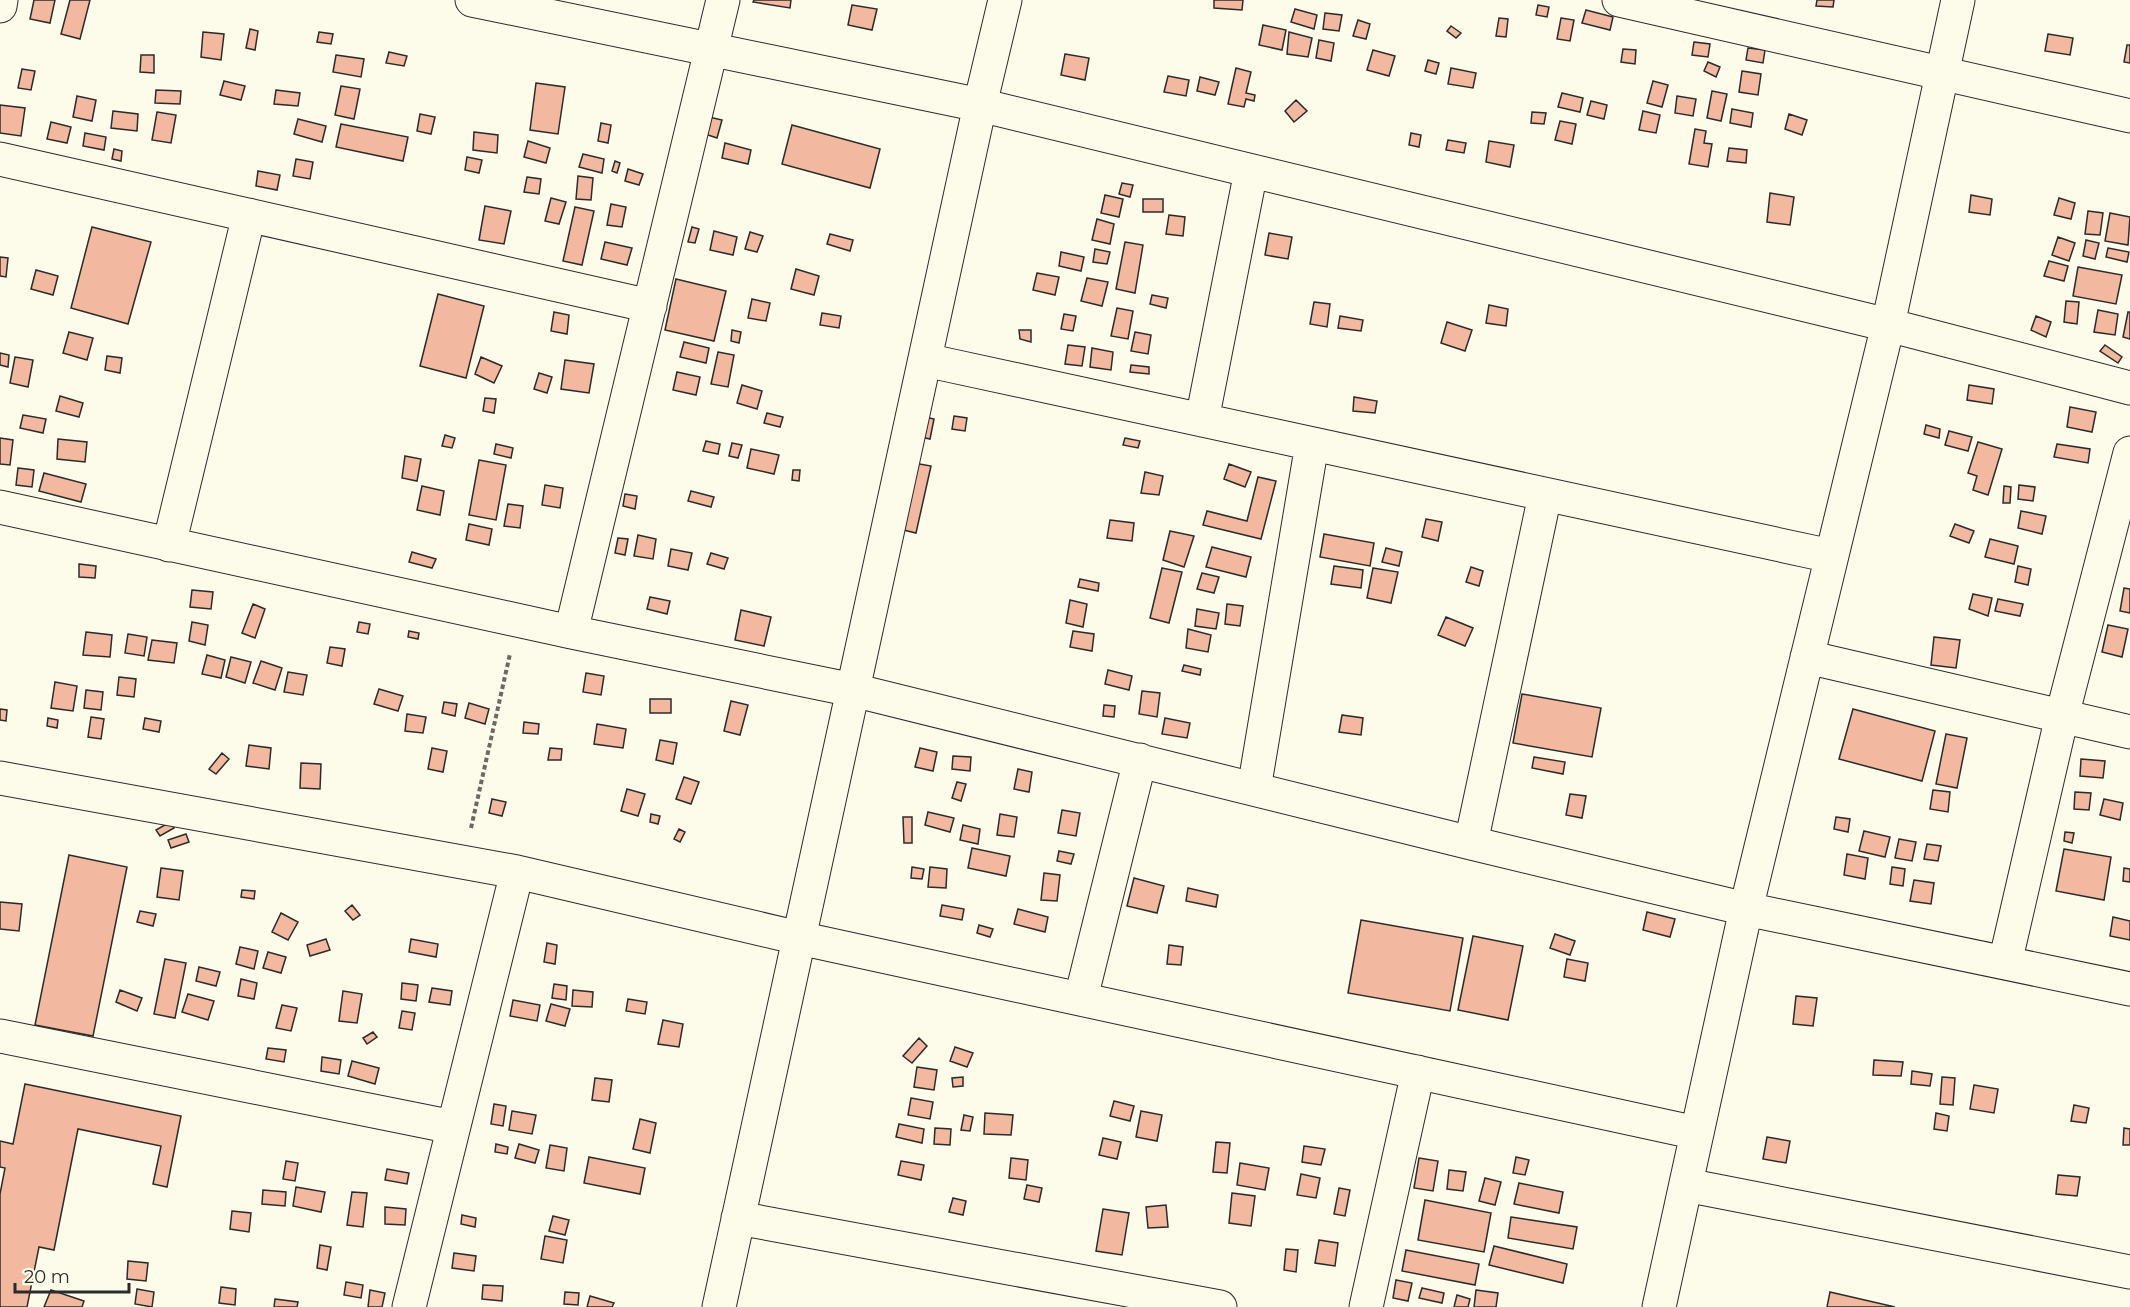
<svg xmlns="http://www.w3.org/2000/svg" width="2130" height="1307" font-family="Montserrat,sans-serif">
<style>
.building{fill:#f2b8a0;stroke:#2b2b2b;stroke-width:1.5}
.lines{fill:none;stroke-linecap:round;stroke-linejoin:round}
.minor-casing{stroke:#2b2b2b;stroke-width:35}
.path{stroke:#6a6964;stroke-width:4;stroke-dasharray:4.5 3;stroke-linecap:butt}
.minor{stroke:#fdfbea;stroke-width:33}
</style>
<rect width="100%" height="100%" fill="#fdfbea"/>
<path class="building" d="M34,0H55L50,23L30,19Z
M70,0H90L80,39L61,34Z
M754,0H791L790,8L753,2Z
M1214,0H1243L1242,10L1214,8Z
M1817,0H1834L1833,7L1816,6Z
M852,5L877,9L872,30L848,25Z
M1538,5L1549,7L1547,17L1536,15Z
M1295,9L1317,15L1314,29L1291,22Z
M1586,10L1613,17L1610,30L1582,23Z
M1325,13L1342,15L1339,31L1323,29Z
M1499,18L1508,19L1506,37L1496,36Z
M1561,18L1574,20L1570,41L1557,39Z
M1358,20L1370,24L1366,39L1353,36Z
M1263,25L1286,30L1282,50L1259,45Z
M1451,26L1461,33L1456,38L1447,31Z
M250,29L258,31L255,50L246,48Z
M203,32L224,34L221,60L201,57Z
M319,32L333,34L331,44L317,42Z
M1289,32L1312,38L1308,57L1287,54Z
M2048,34L2073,38L2070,55L2045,51Z
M1319,40L1334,43L1331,61L1316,58Z
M1694,42L1710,44L1708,57L1692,55Z
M2127,45H2130V63L2124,62Z
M1748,48L1765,50L1763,63L1746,60Z
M1623,49L1636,50L1635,64L1621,62Z
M1373,50L1395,56L1389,76L1367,70Z
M389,52L407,56L404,66L386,63Z
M1065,54L1089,58L1085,80L1061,75Z
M141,55H154V73L140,72Z
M336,55L364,59L361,77L333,72Z
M1428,60L1439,63L1436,74L1425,71Z
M1708,62L1720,67L1716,77L1704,71Z
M1236,68L1251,72L1246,93L1255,95L1254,101L1246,99L1244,107L1228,104Z
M1451,68L1476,73L1473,88L1448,84Z
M22,69L35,71L31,90L18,88Z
M1742,71L1761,74L1758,95L1739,92Z
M1168,76L1189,80L1186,96L1164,92Z
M1200,77L1219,82L1215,95L1197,91Z
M224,81L245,86L241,100L220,95Z
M1653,81L1668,85L1662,107L1647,103Z
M536,83L565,87L558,134L530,130Z
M341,86L360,89L354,119L335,115Z
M156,90L181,91L180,104L155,103Z
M276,90L300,93L298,106L274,104Z
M1712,91L1727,94L1721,121L1707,118Z
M1562,93L1583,98L1580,112L1558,107Z
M77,96L96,100L92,121L73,117Z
M1677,96L1696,99L1693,116L1675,113Z
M1296,100L1307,111L1294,122L1285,111Z
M1591,101L1607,105L1604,119L1587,115Z
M0,105L25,108L21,136L0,133Z
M1732,109L1753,113L1751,127L1730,123Z
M113,111L138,114L137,131L111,128Z
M1643,111L1660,115L1656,133L1639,130Z
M157,112L176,115L171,143L152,140Z
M1532,112L1546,113L1544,124L1531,123Z
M420,114L435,117L431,134L417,131Z
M1789,114L1807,120L1802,135L1785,129Z
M709,117L722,120L717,138L705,134Z
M298,119L326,126L322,142L294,134Z
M1560,121L1576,124L1572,144L1555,140Z
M51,122L71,127L67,143L47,139Z
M601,123L611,125L608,143L598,141Z
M341,124L408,137L403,161L336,147Z
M792,125L880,149L870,188L782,164Z
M1695,129L1706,131L1704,143L1712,144L1708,167L1689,164Z
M474,132L498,135L497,153L473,150Z
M85,133L106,137L104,150L83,146Z
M1411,133L1421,135L1419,147L1409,145Z
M1448,140L1466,143L1464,153L1446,150Z
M528,141L550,148L546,163L524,157Z
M1489,141L1514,145L1510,167L1486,162Z
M725,143L751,150L748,164L722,158Z
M1729,148L1747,150L1746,163L1727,161Z
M114,149L122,151L121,161L112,159Z
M583,154L604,159L602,173L579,167Z
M467,157L482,160L479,173L465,170Z
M296,159L313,162L310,179L293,176Z
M615,161L620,163L617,173L612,171Z
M628,169L643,174L639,185L625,181Z
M258,171L280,175L277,190L256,186Z
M578,176L593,178L591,200L576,199Z
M527,177L541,179L539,194L524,192Z
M1122,183L1133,185L1130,197L1119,194Z
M1770,193L1794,197L1790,225L1767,222Z
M1105,195L1123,199L1119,217L1101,213Z
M1971,195L1992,199L1990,215L1969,212Z
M551,198L566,202L559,224L545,221Z
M2059,198L2075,203L2071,219L2054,215Z
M1143,199H1163V212H1143Z
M611,204L626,207L622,227L607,225Z
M485,206L511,211L504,244L479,240Z
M575,207L594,211L582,265L563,261Z
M2088,211L2103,213L2100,235L2085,234Z
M2110,213L2130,217L2128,245L2105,241Z
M1169,215L1185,217L1183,236L1166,234Z
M1097,219L1114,224L1110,244L1092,240Z
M92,227L151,242L128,324L71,308Z
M692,227L699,229L695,243L688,242Z
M714,231L737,237L733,255L710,250Z
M750,232L763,236L757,252L745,249Z
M1269,233L1292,237L1288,259L1265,255Z
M830,234L853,240L850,251L827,244Z
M2058,237L2075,243L2069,261L2052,255Z
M2086,240L2099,243L2095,259L2083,256Z
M605,242L632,248L627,265L601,259Z
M1125,242L1143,245L1135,293L1116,289Z
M2108,248L2129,252L2127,262L2106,257Z
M1095,249L1110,252L1107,264L1093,262Z
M1061,252L1084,257L1081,271L1059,266Z
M0,257L8,258L6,277L0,276Z
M2049,261L2068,266L2064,281L2044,276Z
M2078,267L2122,275L2116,304L2073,296Z
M796,269L819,276L814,295L791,289Z
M36,270L58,276L53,295L31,289Z
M1037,273L1059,277L1055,295L1033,290Z
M1087,278L1108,282L1102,306L1081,301Z
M676,279L726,291L714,341L665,330Z
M438,294L484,306L466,378L420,366Z
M1152,295L1168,298L1166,308L1150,304Z
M752,299L770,303L766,321L748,318Z
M2066,301L2079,302L2077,324L2064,322Z
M1314,302L1330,304L1327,327L1310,324Z
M1489,305L1508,309L1506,326L1486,323Z
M1117,308L1133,311L1128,339L1111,336Z
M2098,310L2118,314L2115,335L2094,332Z
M554,312L569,315L567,334L551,331Z
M2128,312H2130V339L2123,337Z
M822,313L841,316L839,328L820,325Z
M1064,314L1076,316L1073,331L1061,329Z
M1340,316L1363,320L1361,331L1338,328Z
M2036,316L2051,322L2046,337L2031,330Z
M1447,322L1472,330L1465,351L1441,343Z
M732,330L741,332L739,343L731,341Z
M1019,330H1031V342L1020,339Z
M69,332L93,338L87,360L63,353Z
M1135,332L1151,335L1148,354L1131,351Z
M684,342L709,348L706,363L680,357Z
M1068,345L1085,347L1082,366L1065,364Z
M2105,345L2122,357L2118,363L2100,351Z
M1092,348L1113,352L1111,370L1090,367Z
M718,352L734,355L728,387L711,384Z
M0,353L9,355L8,367L0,365Z
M107,356L122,358L120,373L105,370Z
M15,357L33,360L28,387L10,383Z
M481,357L502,366L494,383L475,374Z
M565,360L594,364L589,393L561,389Z
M1131,365L1149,367V374L1130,372Z
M677,372L700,377L696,395L673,390Z
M539,373L552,377L547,393L534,389Z
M742,385L762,391L757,409L737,403Z
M1969,385L1994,389L1992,404L1967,400Z
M60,396L83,403L79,417L56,411Z
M1354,397L1377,401L1375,413L1353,411Z
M485,398L496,399L494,413L483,411Z
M2070,407L2096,412L2092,432L2067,427Z
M767,413L783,417L780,427L764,423Z
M23,415L46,419L43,433L20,428Z
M921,416L934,419L930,439L916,436Z
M954,416L967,418L965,431L952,429Z
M1926,425L1940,429L1939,438L1924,434Z
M1949,431L1972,437L1968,451L1945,445Z
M445,435L455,438L452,448L442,446Z
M0,438L13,440L10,465L0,464Z
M1125,438L1140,441L1138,448L1123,445Z
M58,439L87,442L85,462L57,459Z
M706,441L720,444L718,454L703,451Z
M1978,442L2002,449L1988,495L1973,490L1977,476L1968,473Z
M732,443L742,445L738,458L729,456Z
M496,444L513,448L511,458L494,454Z
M2057,444L2090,449L2088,463L2054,457Z
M751,449L779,455L774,474L747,468Z
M405,456L421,459L417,481L402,478Z
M479,460L506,465L496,520L469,515Z
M914,463L931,466L916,533L899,529Z
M1229,464L1251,472L1245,487L1224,479Z
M18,468L34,470L32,487L16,485Z
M793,470H800L799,481L792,480Z
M1145,472L1163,476L1159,495L1141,493Z
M44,473L86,484L81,502L39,491Z
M1258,477L1276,481L1261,539L1203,525L1207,511L1247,521Z
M545,485L563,488L560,508L542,505Z
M2019,485L2035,487L2033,501L2018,499Z
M422,486L444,491L440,515L417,510Z
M2004,486L2011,487L2010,503H2003Z
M691,491L714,497L711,507L688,501Z
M625,494L637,496L635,509L623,506Z
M508,504L523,506L520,528L504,526Z
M2021,511L2046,516L2042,534L2018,528Z
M1426,519L1442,522L1438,541L1422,537Z
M1110,520L1134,523L1132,541L1107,538Z
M469,524L492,529L489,545L466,540Z
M1955,524L1974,531L1969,543L1950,536Z
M1170,531L1194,536L1184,567L1163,560Z
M1324,534L1374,543L1370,566L1320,557Z
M638,535L656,539L653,559L634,556Z
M618,538L628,539L625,555L615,553Z
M1990,539L2018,546L2014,564L1985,557Z
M1212,547L1251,557L1246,577L1206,567Z
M1386,548L1402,552L1399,566L1382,562Z
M671,549L692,553L688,570L668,566Z
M412,552L436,559L432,568L409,562Z
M711,553L728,558L724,569L707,564Z
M79,564L96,566L95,578L79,577Z
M1334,566L1363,570L1361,588L1331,584Z
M2018,566L2031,569L2028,585L2015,582Z
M1471,567L1483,571L1479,586L1466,582Z
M1162,568L1182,572L1169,623L1150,618Z
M1373,568L1398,572L1391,603L1367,598Z
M1202,573L1219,577L1214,593L1197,589Z
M1080,579L1099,583L1098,591L1078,587Z
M2124,588L2130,589V613L2120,611Z
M192,590L213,592L211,609L190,607Z
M1973,594L1992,598L1988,616L1969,609Z
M650,597L670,601L667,614L647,609Z
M1998,599L2023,604L2020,616L1995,611Z
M1070,600L1087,604L1083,627L1066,623Z
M253,604L265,609L255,638L242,633Z
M1227,604L1243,606L1240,626L1225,624Z
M1197,609L1219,613L1216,629L1195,626Z
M741,610L771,617L764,646L735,640Z
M1446,617L1473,628L1465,646L1438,635Z
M192,622L208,625L205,645L189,641Z
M359,622L370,624L368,634L357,632Z
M2108,625L2128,629L2122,657L2102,652Z
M1188,629L1211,635L1208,652L1186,648Z
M409,631L419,633L418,639L408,637Z
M1073,631L1094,634L1092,651L1070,647Z
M86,632L112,635L110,657L83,655Z
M128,634L147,637L144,656L125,653Z
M1934,637L1960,640L1956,668L1931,665Z
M152,640L177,643L174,663L148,660Z
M330,647L345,649L342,666L327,663Z
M207,655L225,660L221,678L202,674Z
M231,657L251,662L245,683L226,677Z
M261,661L282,668L275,690L253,683Z
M1184,665L1201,669L1200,675L1182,671Z
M1108,670L1132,676L1129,690L1105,684Z
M288,672L307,675L303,695L284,692Z
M586,673L604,676L601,695L583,692Z
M119,677L136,679L134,697L117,695Z
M55,682L77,686L73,711L51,708Z
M379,689L403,696L398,711L374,704Z
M86,690L103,692L101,710L84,708Z
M1142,691L1160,693L1157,717L1139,714Z
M1522,694L1601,708L1592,757L1513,743Z
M650,699H671V713H650Z
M731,701L748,705L740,735L724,731Z
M444,702L457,704L455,716L442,713Z
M469,703L489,709L485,724L465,718Z
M1104,705L1115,706L1114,717L1103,716Z
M0,709L7,710L6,721L0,720Z
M1853,709L1935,731L1922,781L1839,759Z
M407,714L426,717L423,733L405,731Z
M1342,715L1363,718L1361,735L1339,732Z
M91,717L104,719L101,739L88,737Z
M48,718L58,720L57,728L47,726Z
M145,718L161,721L159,732L143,729Z
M1165,718L1190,723L1187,738L1162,734Z
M524,722L539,724L538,734L523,733Z
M597,724L626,729L623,748L594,744Z
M1946,734L1967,738L1957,788L1936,784Z
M660,740L677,743L673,764L656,760Z
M249,745L271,748L269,769L246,766Z
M432,748L447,751L443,772L428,769Z
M550,748L562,749L561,760H548Z
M920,748L937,752L933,771L915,767Z
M222,753L229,759L216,774L209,769Z
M953,756L971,757L970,771L952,769Z
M1534,757L1565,762L1563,774L1532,768Z
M2081,759L2105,761L2103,778L2080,776Z
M301,763L321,764L320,789L300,788Z
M1018,769L1032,772L1029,792L1014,789Z
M684,777L699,782L691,804L676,799Z
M957,782L966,784L961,801L952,798Z
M627,789L645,794L638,816L621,811Z
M1933,790L1950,792L1948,812L1930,809Z
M2075,792L2091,793L2089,810L2074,809Z
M1570,794L1586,796L1582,818L1566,815Z
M492,799L506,802L502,816L489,813Z
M2104,799L2123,803L2120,820L2100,815Z
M1062,810L1080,813L1076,836L1058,833Z
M928,812L954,818L950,832L925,825Z
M651,814L660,816L658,824L650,822Z
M1000,814L1017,817L1014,837L997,835Z
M903,817H912V843H904Z
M1836,817L1850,819L1848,832L1834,829Z
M170,822L174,828L160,836L156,830Z
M963,825L980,829L978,844L960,840Z
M679,829L685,832L680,842L674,839Z
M1864,831L1890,837L1885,857L1859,851Z
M2065,832L2074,833L2072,843L2064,841Z
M186,834L189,842L171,848L168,840Z
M1899,839L1916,842L1912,861L1895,858Z
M1927,844L1941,846L1938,861L1924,859Z
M972,848L1010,856L1006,876L968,868Z
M2064,849L2111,857L2104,900L2056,891Z
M1059,851L1074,854L1071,864L1057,861Z
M1847,854L1868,858L1865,879L1844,875Z
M69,855L127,867L93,1036L35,1025Z
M912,867L924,869L922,879L911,878Z
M930,867L947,869L946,888L928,887Z
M1892,867L1905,869L1903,886L1890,884Z
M161,868L183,871L179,900L157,897Z
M2124,868L2130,869V882L2123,881Z
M1044,873L1060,875L1057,901L1041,900Z
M1134,878L1164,886L1157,913L1127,906Z
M1914,880L1934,883L1931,904L1910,901Z
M1188,888L1218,895L1216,907L1186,901Z
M242,890L255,891L254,899L241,897Z
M0,902L22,904L19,931L0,929Z
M352,905L360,915L353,920L345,911Z
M942,905L964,909L962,920L940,916Z
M1018,909L1048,917L1045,932L1014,924Z
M140,911L156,914L153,926L137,922Z
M1647,912L1675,919L1670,937L1643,930Z
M281,913L298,922L288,940L272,932Z
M2113,917L2130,921V940L2110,936Z
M1361,920L1463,938L1450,1011L1348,993Z
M979,925L993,929L990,937L977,933Z
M1555,934L1575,941L1570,955L1550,948Z
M1473,936L1523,946L1508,1020L1458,1010Z
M326,939L330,950L310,956L307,945Z
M411,939L438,944L436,957L409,952Z
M547,943L557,945L555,964L544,962Z
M1169,945L1183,947L1181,965L1167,964Z
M240,947L258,951L254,969L236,964Z
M268,952L286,957L281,973L263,968Z
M165,959L186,963L175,1018L154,1014Z
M1567,959L1588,963L1585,981L1564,977Z
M199,967L220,972L216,986L196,981Z
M241,979L257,983L254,999L238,996Z
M402,983L418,985L416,1001L401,999Z
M554,984L567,986L566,1000L552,998Z
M432,988L452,991L450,1005L429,1002Z
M120,990L142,998L137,1011L116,1002Z
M573,990L593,992L592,1007L572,1006Z
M343,991L362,994L357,1023L339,1021Z
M188,994L214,1001L208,1020L182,1012Z
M1796,996L1817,998L1813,1026L1793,1024Z
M628,999L647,1002L645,1014L626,1011Z
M513,1000L540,1005L537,1021L510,1016Z
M551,1004L570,1009L565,1026L546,1021Z
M282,1005L297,1008L291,1031L276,1028Z
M402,1011L415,1013L412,1030L399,1028Z
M663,1020L683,1024L679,1047L658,1044Z
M373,1032L377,1037L367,1044L363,1038Z
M919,1038L927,1046L912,1063L903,1056Z
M955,1047L973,1053L967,1067L950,1061Z
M268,1048L286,1050L284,1062L266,1059Z
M322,1057L341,1060L339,1074L321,1071Z
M1874,1060L1903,1062L1901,1076L1873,1075Z
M352,1061L379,1068L375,1084L348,1076Z
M917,1067L937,1070L934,1090L914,1087Z
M1912,1071L1932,1074L1930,1086L1911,1084Z
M963,1077V1086L953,1087L952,1078Z
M1942,1077L1955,1078L1953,1105L1940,1104Z
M595,1078L612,1080L609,1102L592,1100Z
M25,1084L181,1116L167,1187L153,1184L161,1146L78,1129L54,1250L39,1247L27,1307H0V1194L5,1168L0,1167V1141L13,1144Z
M1974,1085L1998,1089L1994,1113L1970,1109Z
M911,1098L933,1102L930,1119L908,1115Z
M1114,1101L1134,1106L1130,1121L1110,1116Z
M494,1104L506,1106L503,1126L491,1124Z
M2074,1105L2089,1108L2086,1123L2071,1121Z
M512,1111L536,1115L532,1134L509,1130Z
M1141,1111L1162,1115L1157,1141L1136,1137Z
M985,1113L1013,1115L1011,1135L984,1134Z
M1936,1113L1949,1116L1947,1131L1934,1129Z
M964,1115L973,1117L970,1131L961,1130Z
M640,1119L656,1123L650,1153L633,1149Z
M899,1124L924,1129L922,1143L896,1137Z
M935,1128L951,1129L950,1145L934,1144Z
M2124,1128L2130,1129V1145H2123Z
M1767,1137L1790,1141L1786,1163L1763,1159Z
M1103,1138L1121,1142L1117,1159L1099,1155Z
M1216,1142L1230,1143L1227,1173L1213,1172Z
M496,1144L508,1147L507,1154L495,1152Z
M519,1144L539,1150L535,1163L515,1158Z
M550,1145L567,1148L564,1171L546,1168Z
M1304,1146L1325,1149L1321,1165L1302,1162Z
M589,1157L645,1168L640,1194L584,1183Z
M1516,1157L1529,1160L1525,1175L1513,1173Z
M1011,1158L1028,1160L1026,1180L1009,1178Z
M1419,1158L1438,1161L1433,1191L1414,1188Z
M286,1161L298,1163L295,1181L283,1179Z
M901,1161L924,1165L921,1180L898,1175Z
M1240,1163L1269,1168L1265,1190L1237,1185Z
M387,1169L409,1173L407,1184L385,1180Z
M1449,1170L1466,1172L1463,1191L1447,1189Z
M1301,1174L1320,1178L1316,1198L1297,1195Z
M2058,1175L2080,1177L2077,1196L2056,1194Z
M1485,1178L1501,1182L1495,1205L1479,1201Z
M1519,1183L1563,1192L1559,1213L1514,1204Z
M1027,1185L1042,1188L1039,1202L1024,1199Z
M296,1187L325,1192L321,1212L293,1206Z
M1339,1188L1350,1190L1345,1216L1334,1214Z
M263,1190L286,1192L285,1206L262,1204Z
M352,1192L367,1193L363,1227L347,1225Z
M1232,1193L1255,1196L1251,1226L1229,1223Z
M953,1198L966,1201L963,1215L949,1212Z
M1425,1200L1491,1213L1484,1252L1418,1240Z
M1166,1205L1168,1227L1148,1228L1146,1207Z
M385,1207L406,1209L405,1225L385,1224Z
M1103,1209L1129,1213L1122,1255L1096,1251Z
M232,1211L251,1213L249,1232L230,1229Z
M462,1215L476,1218L475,1227L461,1224Z
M553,1216L569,1220L565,1235L549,1231Z
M1511,1217L1577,1227L1573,1249L1508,1238Z
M545,1236L567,1240L563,1263L541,1259Z
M1319,1240L1338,1243L1335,1266L1315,1263Z
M320,1245L331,1247L327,1270L317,1268Z
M1494,1246L1567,1264L1563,1283L1489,1265Z
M1286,1249L1298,1250L1296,1272L1284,1270Z
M1406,1250L1479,1264L1475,1285L1402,1271Z
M454,1253L476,1256L474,1271L452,1268Z
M128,1261L148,1263L146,1281L127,1279Z
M1396,1280L1412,1283L1408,1301L1393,1298Z
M346,1282L363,1285L361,1298L344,1295Z
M483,1285L503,1286L502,1301L482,1299Z
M221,1287L236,1289L235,1305L219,1303Z
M1422,1288L1444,1293L1442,1303L1419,1298Z
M137,1289L154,1292L152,1307L135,1304Z
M51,1290L84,1301L82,1307H44Z
M370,1290L385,1293L382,1307H368Z
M1476,1290L1498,1293L1496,1307H1474Z
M565,1292L579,1293L578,1305L564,1304Z
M1830,1292L1895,1307H1827Z
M1457,1295L1470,1299L1468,1307H1454Z
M590,1296L614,1303L612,1307H587Z
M275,1299L298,1302L297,1307H274Z"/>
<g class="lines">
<defs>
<path id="minor" d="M472,0L980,105L1888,325L2130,388
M1619,0L2130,116
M0,6L1,0
M0,159L650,306
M925,360L1831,556
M1202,420L1251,171
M0,507L571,632L853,690L1471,843L1746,909L2130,989
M169,545L249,215
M571,632L723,0
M1807,657L2130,732
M0,778L517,872L799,938L1697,1133
M1254,789L1312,444
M1471,843L1545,495
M2005,963L2062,716L2130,453
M1081,998L1140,760
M0,1036L453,1127
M1686,1185L2130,1272
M738,1218L1220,1307
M409,1307L517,872
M719,1307L980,105L1005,0
M1366,1307L1418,1072
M1659,1307L1746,909L1888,325L1958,0"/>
</defs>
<use href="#minor" class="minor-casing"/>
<path class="path" d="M471,828L510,654"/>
<use href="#minor" class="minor"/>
</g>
<path d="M15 1283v9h114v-9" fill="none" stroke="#2b2b2b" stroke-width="3"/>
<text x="24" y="1283" font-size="18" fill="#2b2b2b" stroke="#fdfbea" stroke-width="4.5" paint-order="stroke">20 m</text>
</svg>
